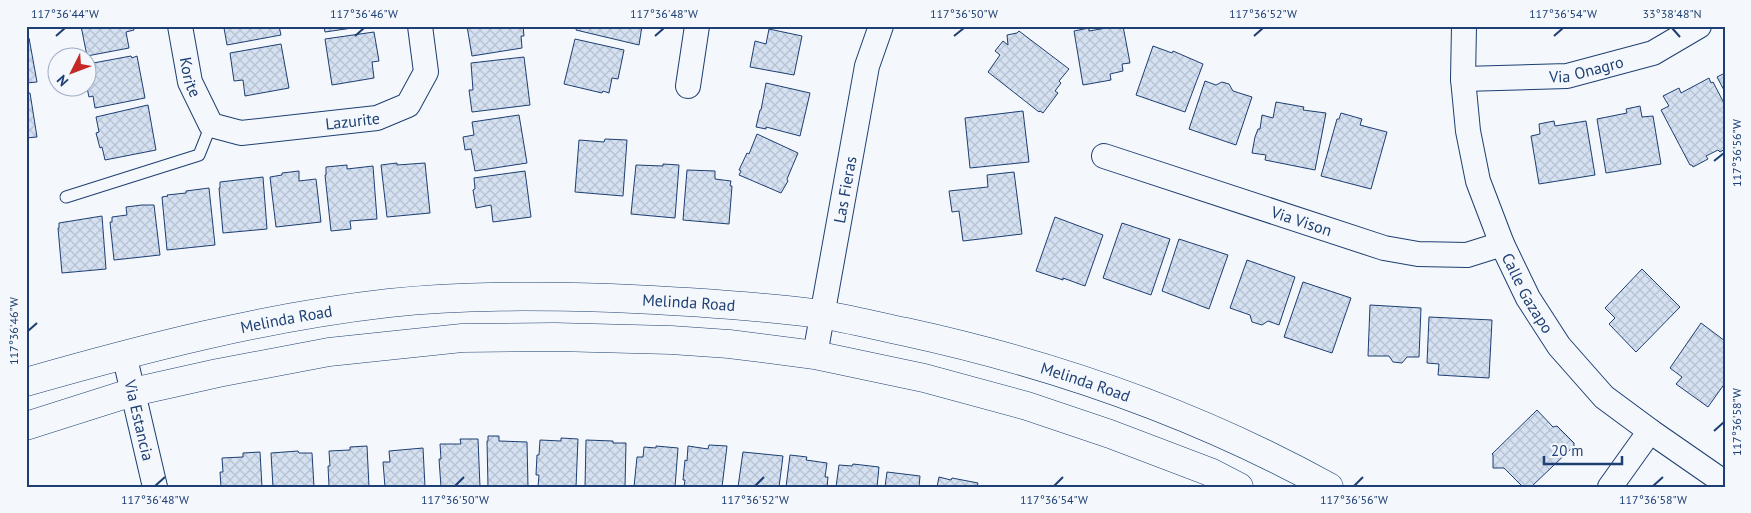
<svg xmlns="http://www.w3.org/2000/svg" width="1751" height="513" font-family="'PT Sans',sans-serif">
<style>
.building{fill:url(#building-cross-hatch);stroke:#1d3f73}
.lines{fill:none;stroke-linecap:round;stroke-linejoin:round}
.lane-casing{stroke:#1d3f73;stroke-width:13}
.street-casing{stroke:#1d3f73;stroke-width:26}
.secondary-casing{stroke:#1d3f73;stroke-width:29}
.lane{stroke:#f4f7fb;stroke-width:11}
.street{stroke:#f4f7fb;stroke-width:24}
.secondary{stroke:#f4f7fb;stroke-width:28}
.ticks{fill:none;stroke:#1d3f73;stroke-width:2}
.labels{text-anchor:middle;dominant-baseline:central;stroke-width:4;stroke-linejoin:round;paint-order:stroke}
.street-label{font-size:16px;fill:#1d3f73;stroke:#f4f7fb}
.neatline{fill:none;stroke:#1d3f73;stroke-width:2}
.ticks-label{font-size:12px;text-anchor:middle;fill:#1d3f73}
</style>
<defs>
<pattern id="building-cross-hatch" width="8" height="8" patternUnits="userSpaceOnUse" patternTransform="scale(1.25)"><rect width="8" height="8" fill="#d5e0f0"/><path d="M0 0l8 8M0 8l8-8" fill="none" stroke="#b6c1d1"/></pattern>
</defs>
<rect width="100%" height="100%" fill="#f4f7fb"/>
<path class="building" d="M81,26H133L134,30L126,32L129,48L87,56Z
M225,26H279L281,35L227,45L224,28Z
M324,26H366L325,32Z
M467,26H523L524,36H521L522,48L472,56Z
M577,26H642L639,45L576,30Z
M1118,26H1123L1130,63L1122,64L1123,71L1110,74L1111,80L1083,85L1074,31L1089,28V31Z
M769,29L802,36L794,75L750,67L755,41L766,44Z
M1019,31L1069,69L1059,81L1061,83L1055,91L1058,93L1043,113L1040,111L1039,112L988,72L1000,55L995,51L1003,41L1008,45L1007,35L1017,33Z
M374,32L379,61L372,62L374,78L332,85L325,39Z
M29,38L37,82L26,83V39Z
M575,39L624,50L618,79L612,78L609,93L603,91L602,93L564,84Z
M281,44L289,88L245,96L243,80L234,81L230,53Z
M1153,46L1172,53L1173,51L1203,64L1185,112L1136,95Z
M131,56L132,58L137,56L145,98L95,108L93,96L89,97L87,88L88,81L90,80L88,64Z
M524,57L530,105L472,112L469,90H473L471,63Z
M1725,73V92L1717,77Z
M1709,78L1711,83L1713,82L1725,105V149L1720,152L1718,150L1706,156L1708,159L1693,167L1692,165H1690L1661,110L1669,106L1663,96L1679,88L1681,93Z
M1205,81L1216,85L1222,82L1229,84L1233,91L1252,97L1236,145L1189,129Z
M766,83L810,93L800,136L766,127V129L756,127L760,110H761Z
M26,93H30L37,137L26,138Z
M1276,102L1304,107L1303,110L1326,113L1315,170L1265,160L1266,155L1252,153L1255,137L1258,129H1260L1262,115L1273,118Z
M148,105L156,150L105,160L102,147L100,148L96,133L99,132L96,117Z
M1640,106L1642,117L1653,116L1661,164L1606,173L1597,119L1627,113L1626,109Z
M1023,111L1029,162L970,168L965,118Z
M1341,113L1362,119L1360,125L1387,132L1371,189L1321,176L1337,119H1339Z
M519,115L527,163L475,171L471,149L465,150L463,137L474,135L472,122Z
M1554,121L1555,126L1586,121L1595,175L1539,184L1531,136L1540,134L1539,124Z
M757,134L798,153L787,179L788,181L781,193L739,175L741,171L739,170L747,153L749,154Z
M605,139L627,140L623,196L575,192L579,140L604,142Z
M397,163V165L425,163L430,213L387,217L381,165Z
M663,164L679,165L675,218L631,214L636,165L663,166Z
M347,165V169L373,166L377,219L350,221L351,229L331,231L325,175H326V167Z
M687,170L715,171V179L731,181L730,186H732L729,224L683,220Z
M299,171V181L316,179L321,222L276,227L270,177L282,175V173Z
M525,171L531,217L493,222L491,205L476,208L473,190L475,189L474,178Z
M1014,172L1022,234L963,241L959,211L952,212L949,191L988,187L987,175Z
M263,177L267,229L223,233L219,188H220V182Z
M209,188L215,245L167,250L162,197L168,196L167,195L186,193V191Z
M142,205H154L160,255L114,260L110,222H112V217L127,215L126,207Z
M102,216L106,269L62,273L58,228H59V223Z
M1055,217L1103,235L1085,286L1063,278V280L1036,271Z
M1122,223L1170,239L1151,295L1103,278Z
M1179,239L1228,255L1209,309L1162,291Z
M1247,260L1295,277L1279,325L1268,321L1262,325L1252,322L1250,315L1230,308Z
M1642,269L1680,307L1636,352L1609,324L1615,318L1605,308Z
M1303,282L1351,298L1332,353L1284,337Z
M1370,305L1421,308L1419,357H1407L1402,363L1393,362L1389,356H1368Z
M1429,317L1492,320L1489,378L1438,375L1439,364L1427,363Z
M1701,323L1725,341V383L1708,407L1676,384L1682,377L1670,368Z
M1537,410L1553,427L1557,426L1574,443V446L1531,487H1523L1504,468H1493V455L1492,454Z
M488,436H499V441L527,442L528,487H488L487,441H488Z
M561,438L578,439L576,487H538L539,475H536L537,455H539L540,440L561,441Z
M460,439H478L480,487H441L439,459H441L440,444H461Z
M586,440L613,441V443H626L625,487H585Z
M709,445L727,446L722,487H684L685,480H683L685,460L687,461L688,446L708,449Z
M367,446L369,487L329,486L328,466H330L329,451L350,450V447Z
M656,446L678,448L675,487H634L637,457H643L644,447L656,448Z
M423,448L425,487H385L383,462H390L389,451Z
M298,451L299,453H312L314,487H273L271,453Z
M260,452L262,487H221L220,472H223L222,458L243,457V453Z
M743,452L783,456L779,487H738Z
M790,455L807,457L806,460L827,463L825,477H828L827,487H786Z
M853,464L879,467L877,487H836L839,465L852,466Z
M887,472L920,476L919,487H885Z
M939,477L951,480L952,478L978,483L977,487H937Z"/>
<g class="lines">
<defs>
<path id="lane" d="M66,197L199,155L211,125"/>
<g id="street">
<path id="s1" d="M180,26L190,82L211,125L241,133L377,118L408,105L426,72L420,26"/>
<path id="s2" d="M1464,26L1463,79L1468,131L1478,181L1502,244L1528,298L1559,346L1604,397L1650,431L1725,483"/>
<path id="s3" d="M1463,79L1567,76L1653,53L1699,26"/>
<path d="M688,86L697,26"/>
<path id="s4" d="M1104,156L1384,248L1418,254L1467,255L1502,244"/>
<path id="s5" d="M124,354L155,487"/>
<path id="s6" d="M815,355L867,66L881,26"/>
<path d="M1610,487L1650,431"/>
</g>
<g id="secondary">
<path id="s7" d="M26,382C145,348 265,317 389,303C463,295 537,296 611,298C681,301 751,305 820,314C849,319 877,326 906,332C1053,364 1197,414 1329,487"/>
<path d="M26,426L133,392L218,373L329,352L462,338L555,337L671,340L729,344L815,355L924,378L1027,406L1110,434L1210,472L1239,487"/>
</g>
</defs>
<use href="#lane" class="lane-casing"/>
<use href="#street" class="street-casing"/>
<use href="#secondary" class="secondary-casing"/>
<use href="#lane" class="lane"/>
<use href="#street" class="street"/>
<use href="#secondary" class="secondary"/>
</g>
<path class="ticks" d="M1672,28L1680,37M56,36L65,28M355,36L364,28M655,36L664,28M954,36L964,28M1254,36L1263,28M1554,36L1563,28M1714,161L1724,153M28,331L37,323M1714,431L1724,422M155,486L165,477M455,486L464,477M755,486L764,477M1054,486L1063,477M1354,486L1363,477M1653,486L1663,477"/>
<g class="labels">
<g class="street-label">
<text stroke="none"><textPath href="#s3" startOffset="124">Via Onagro</textPath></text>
<text stroke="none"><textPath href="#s1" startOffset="52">Korite</textPath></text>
<text stroke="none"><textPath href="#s1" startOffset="248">Lazurite</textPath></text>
<text stroke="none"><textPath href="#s6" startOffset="168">Las Fieras</textPath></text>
<text stroke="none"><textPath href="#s4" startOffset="208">Via Vison</textPath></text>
<text stroke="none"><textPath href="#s2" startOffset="279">Calle Gazapo</textPath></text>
<text stroke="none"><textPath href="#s7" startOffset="672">Melinda Road</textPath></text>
<text stroke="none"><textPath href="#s7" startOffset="268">Melinda Road</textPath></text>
<text stroke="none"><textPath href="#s7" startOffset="1078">Melinda Road</textPath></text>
<text stroke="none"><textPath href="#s5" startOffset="68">Via Estancia</textPath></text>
</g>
</g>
<rect width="1751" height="513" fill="none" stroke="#f4f7fb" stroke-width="55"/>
<g transform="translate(72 72) rotate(228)"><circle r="24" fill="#f4f7fb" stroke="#9eadc5"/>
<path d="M0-4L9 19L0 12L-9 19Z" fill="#c62828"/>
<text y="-8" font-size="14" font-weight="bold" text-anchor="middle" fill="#1d3f73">N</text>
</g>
<path d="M1544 456v8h78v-8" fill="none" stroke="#1d3f73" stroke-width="2.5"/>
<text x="1551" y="456" font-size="15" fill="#1d3f73" stroke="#f4f7fb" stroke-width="4" paint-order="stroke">20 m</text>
<rect x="28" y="28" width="1696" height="458" class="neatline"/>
<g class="ticks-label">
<text x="65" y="18">117°36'44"W</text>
<text x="364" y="18">117°36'46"W</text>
<text x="664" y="18">117°36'48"W</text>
<text x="964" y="18">117°36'50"W</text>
<text x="1263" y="18">117°36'52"W</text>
<text x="1563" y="18">117°36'54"W</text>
<text x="1672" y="18">33°38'48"N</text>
<text transform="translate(1737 153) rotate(-90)" y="4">117°36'56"W</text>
<text transform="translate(14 331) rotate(-90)" y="4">117°36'46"W</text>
<text transform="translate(1737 422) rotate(-90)" y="4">117°36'58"W</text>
<text x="155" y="504">117°36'48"W</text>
<text x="455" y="504">117°36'50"W</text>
<text x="755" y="504">117°36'52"W</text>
<text x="1054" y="504">117°36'54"W</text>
<text x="1354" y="504">117°36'56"W</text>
<text x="1653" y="504">117°36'58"W</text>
</g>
</svg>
